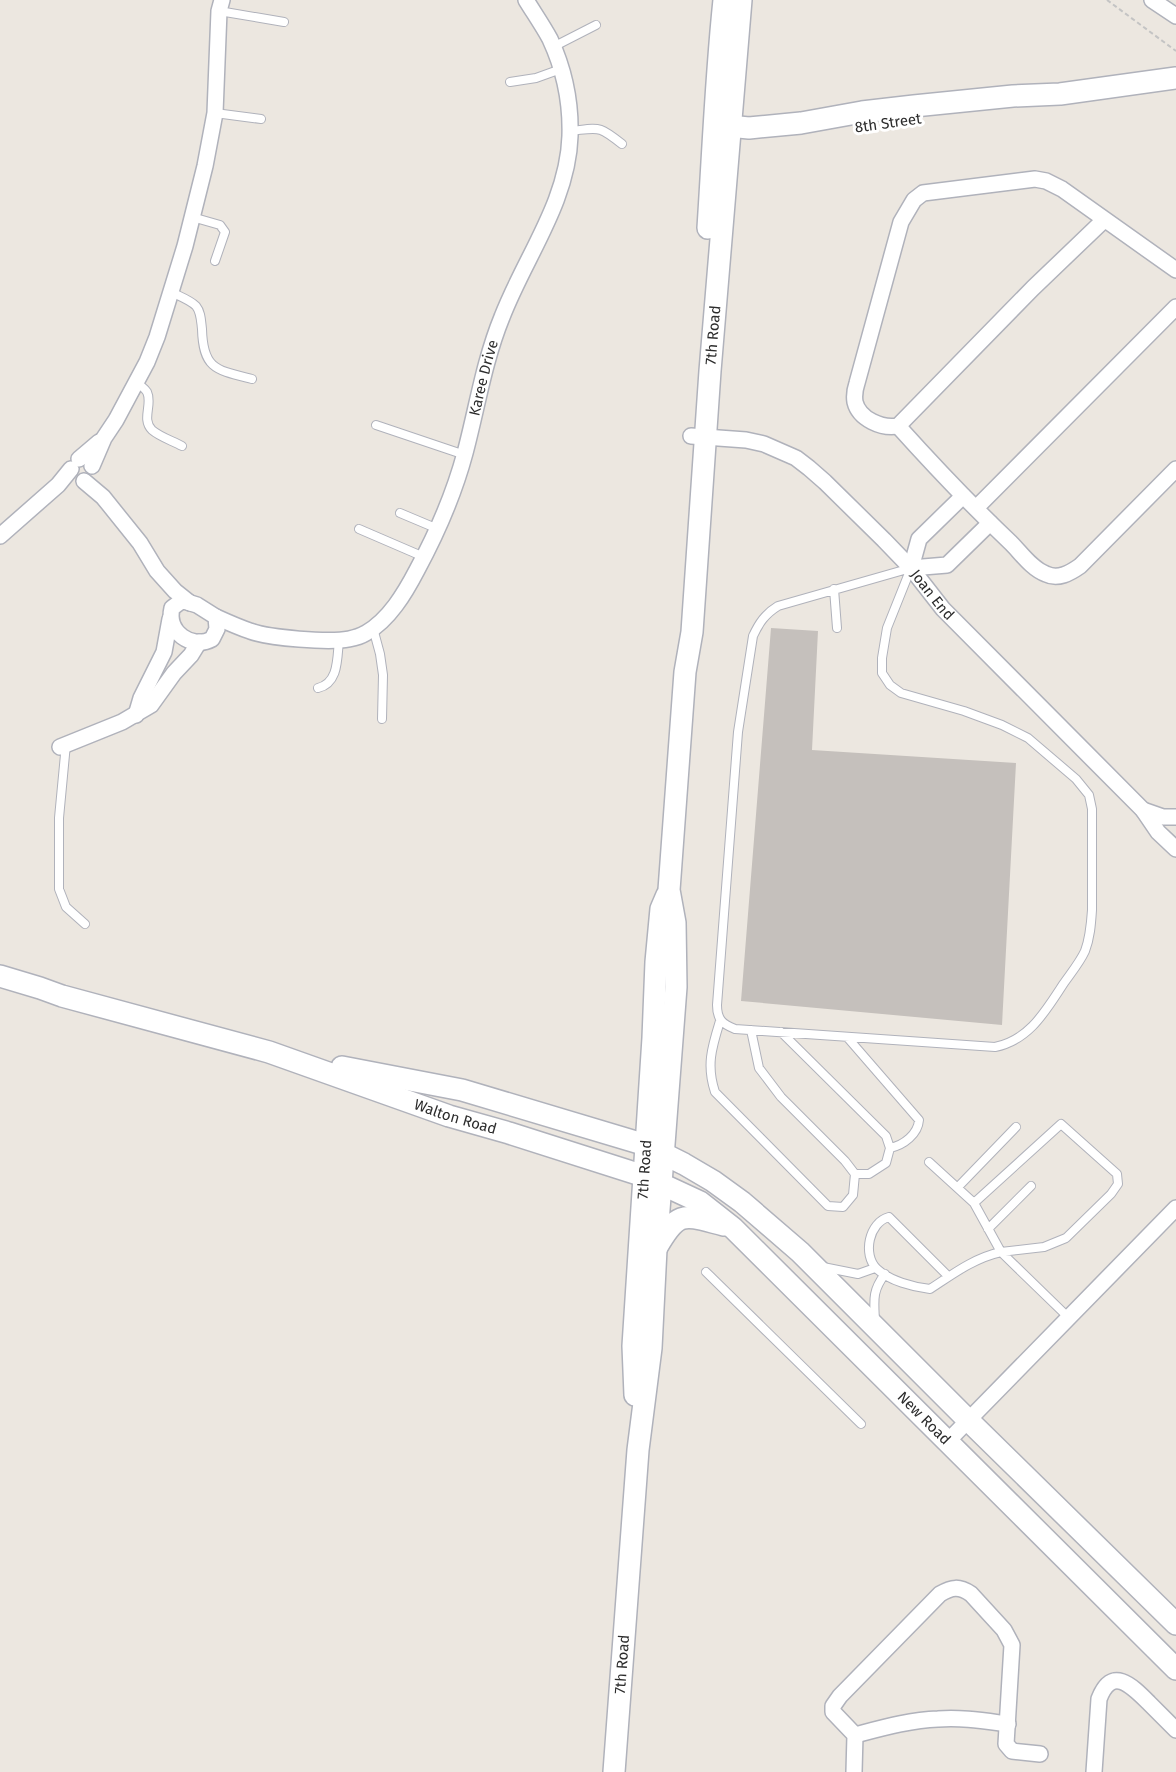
<svg xmlns="http://www.w3.org/2000/svg" width="1176" height="1772" font-family="'Fira Sans',sans-serif">
<style>
.building{fill:#c5c0bc}
.lines{fill:none;stroke-linecap:round;stroke-linejoin:round}
.lane-casing{stroke:#b0b2bb;stroke-width:10}
.street-casing{stroke:#b0b2bb;stroke-width:18}
.secondary-casing{stroke:#b0b2bb;stroke-width:24}
.path{stroke:#c4c4c4;stroke-width:2;stroke-dasharray:4.5 3;stroke-linecap:butt}
.lane{stroke:#fff;stroke-width:8}
.street{stroke:#fff;stroke-width:15}
.secondary{stroke:#fff;stroke-width:21}
.labels{text-anchor:middle;dominant-baseline:central;stroke-width:6;stroke-linejoin:round;paint-order:stroke}
.street-label{font-size:15px;fill:#2c2c2c;stroke:#fff}
</style>
<rect width="100%" height="100%" fill="#ece7e0"/>
<path class="building" d="M771,628L818,631L812,750L1016,763L1002,1025L741,1001Z"/>
<g class="lines">
<defs>
<path id="lane" d="M219,11L284,22
M553,47L596,25
M510,82L536,78L561,69
M215,113L261,119
M570,131C600,128 598,125 622,144
M192,217L220,225L225,232L215,261
M171,292C179,296 190,300 196,306C201,312 201,321 202,329C203,369 216,370 252,379
M136,383C140,385 145,389 147,392C153,404 141,419 152,430C160,437 173,441 182,446
M376,425L465,455
M400,513L438,529
M359,529L424,557
M911,568L887,628L882,658V673L890,685L901,693L964,711L1002,725L1028,738L1076,779L1089,795L1092,809V910C1091,925 1090,938 1085,951C1080,962 1071,973 1064,983C1046,1010 1030,1040 995,1047L735,1029C722,1024 717,1019 717,1005L738,732L753,636C759,623 765,614 778,606Z
M834,589L837,628
M373,628L380,654L383,675L382,719
M318,688C339,683 337,658 339,640
M66,744L59,818V889L66,907L85,924
M720,1021C712,1047 706,1065 715,1092L828,1206L843,1207L853,1195L855,1174L845,1161L781,1097L759,1068L751,1030
M781,1032L886,1136L890,1148L886,1163L869,1174H855
M847,1037L919,1120C918,1134 904,1145 890,1148
M929,1162L974,1203L1001,1252L1044,1247L1066,1238L1111,1194L1118,1184L1117,1174L1061,1124L974,1203
M958,1187L1016,1127
M988,1229L1031,1186
M823,1267L858,1274L875,1268
M706,1272L861,1424
M948,1276L889,1217C869,1222 862,1255 877,1269C890,1281 913,1287 930,1289C953,1274 974,1258 1001,1252L1069,1318
M875,1321C874,1300 872,1291 885,1274"/>
<g id="street">
<path d="M1152,0L1176,16"/>
<path d="M1104,220L1033,288L898,426C882,429 859,419 855,402C854,396 855,389 857,383L901,222L914,200L923,193L1035,179L1046,181L1062,189L1176,270"/>
<path d="M898,426C934,466 972,506 1011,543C1021,553 1032,569 1046,574C1058,580 1070,573 1080,566L1176,469"/>
<path id="s1" d="M691,436L746,440L764,444L796,458L809,468L825,482L884,540L911,568L943,609L1143,810L1158,832L1176,849"/>
<path d="M79,459L99,442"/>
<path d="M92,466L104,438L116,420L147,362L157,337L185,246L205,166L215,113L219,11L222,0"/>
<path d="M84,481L103,497L140,543L157,571L175,591L190,603"/>
<path d="M976,508L1176,307"/>
<path d="M0,536L58,485L71,469"/>
<path d="M911,568L947,565L990,523"/>
<path d="M911,568L919,539L963,496"/>
<path d="M184,601L197,605L216,617L217,629L212,639C192,650 166,632 172,608L180,602Z"/>
<path id="s2" d="M216,617C227,622 238,627 250,631C269,638 329,643 349,639C354,638 361,636 366,633C389,620 405,593 417,570C437,533 454,494 465,453C477,408 484,361 502,317C525,257 568,202 570,136C571,103 564,69 550,39C543,26 534,13 526,0"/>
<path d="M136,715L141,698L164,652L170,619"/>
<path d="M60,747L122,722L151,705L174,673L191,655L199,642"/>
<path d="M1143,810L1163,817H1176"/>
<path d="M947,1442L1176,1208"/>
<path d="M855,1735C882,1728 910,1720 938,1719C961,1717 985,1721 1008,1724"/>
<path d="M854,1772L855,1735L833,1712V1706L840,1696L940,1594C952,1587 959,1586 971,1594L1004,1630L1012,1645L1006,1744L1012,1751L1040,1754"/>
<path d="M1094,1772L1099,1699C1112,1665 1132,1686 1149,1703C1158,1712 1167,1721 1176,1730"/>
</g>
<g id="secondary">
<path d="M718,125L749,128L801,123L862,112L914,106L1013,96L1060,94L1176,78"/>
<path d="M708,228C713,152 716,76 724,0"/>
<path id="s3" d="M0,976L40,988L62,996L269,1052L449,1116L509,1133L644,1176L700,1202L733,1228L1176,1669"/>
<path d="M342,1067L462,1090L646,1145L684,1164L713,1181L742,1202L800,1252L968,1420L1176,1624"/>
<path d="M657,1247C679,1209 684,1215 724,1225"/>
<path id="s4" d="M635,1395L633,1346L653,1038L656,962L661,909L667,895"/>
<path id="s5" d="M614,1772L638,1450L651,1348L656,1249L676,987L675,923L669,890L685,672L692,632L710,371L741,0"/>
</g>
</defs>
<use href="#lane" class="lane-casing"/>
<use href="#street" class="street-casing"/>
<use href="#secondary" class="secondary-casing"/>
<path class="path" d="M1107,0L1176,51"/>
<use href="#lane" class="lane"/>
<use href="#street" class="street"/>
<use href="#secondary" class="secondary"/>
</g>
<g class="labels">
<g class="street-label">
<text transform="translate(888 123) rotate(-8)">8th Street</text>
<text stroke="none"><textPath href="#s5" startOffset="1442">7th Road</textPath></text>
<text stroke="none"><textPath href="#s2" startOffset="441">Karee Drive</textPath></text>
<text stroke="none"><textPath href="#s1" startOffset="302">Joan End</textPath></text>
<text stroke="none"><textPath href="#s3" startOffset="477">Walton Road</textPath></text>
<text stroke="none"><textPath href="#s4" startOffset="226">7th Road</textPath></text>
<text stroke="none"><textPath href="#s3" startOffset="1048">New Road</textPath></text>
<text stroke="none"><textPath href="#s5" startOffset="108">7th Road</textPath></text>
</g>
</g>
</svg>
